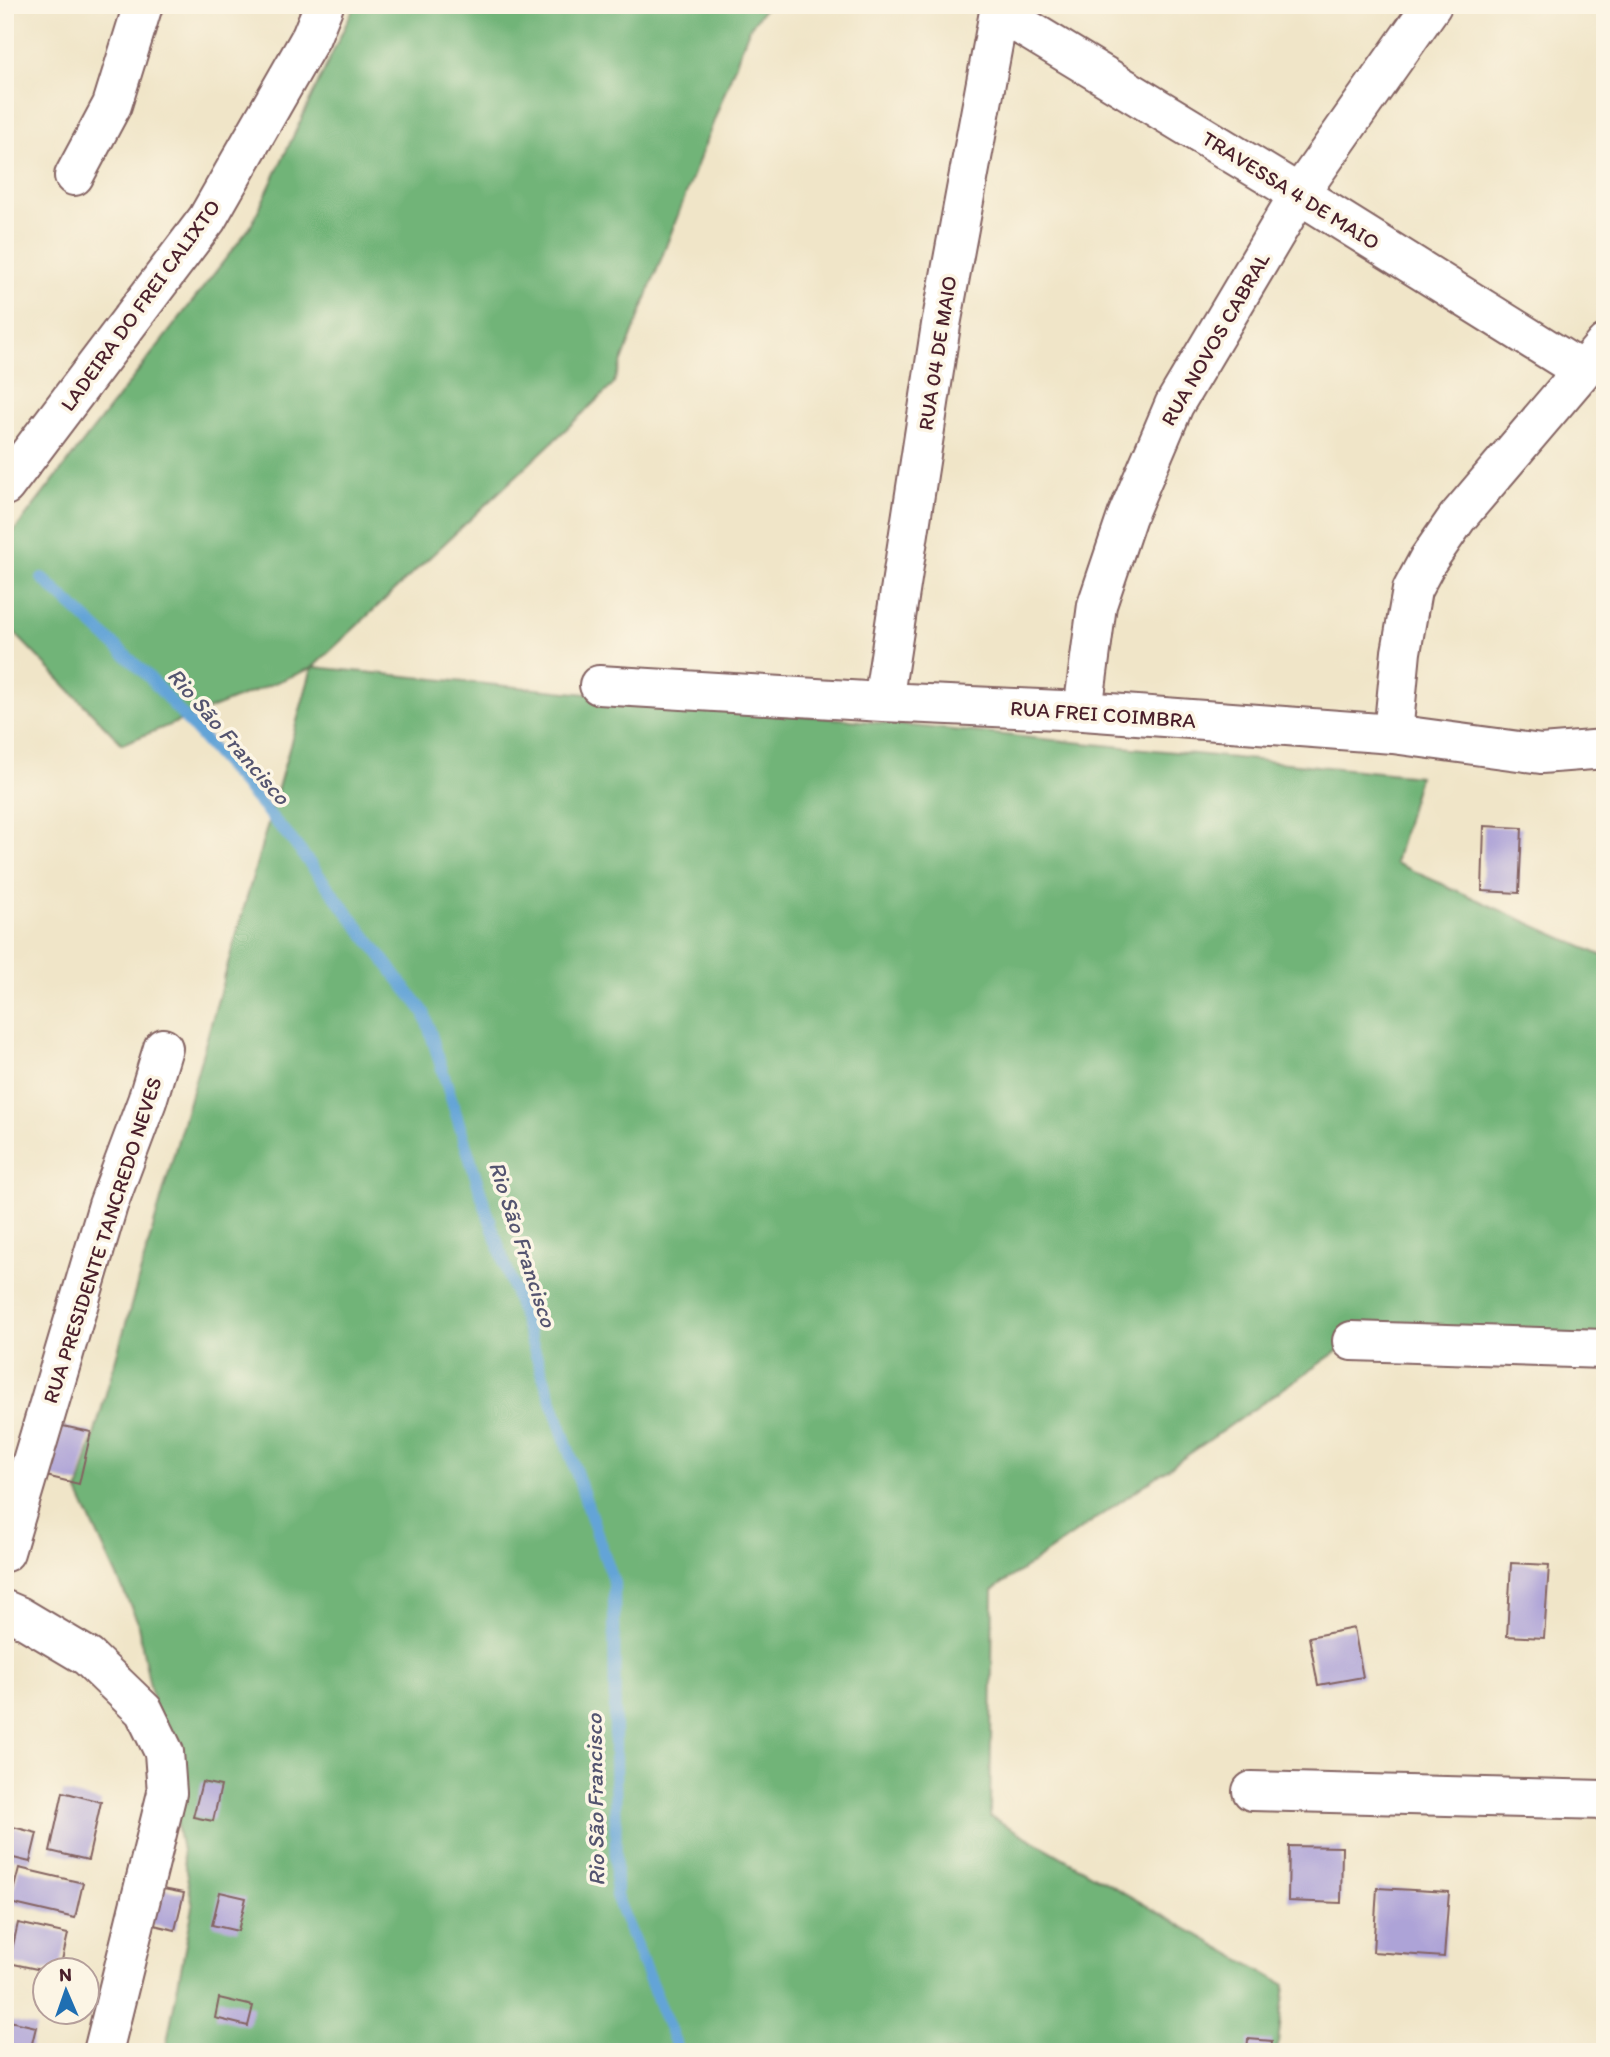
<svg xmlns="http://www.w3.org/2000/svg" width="1610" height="2057" font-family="Itim,sans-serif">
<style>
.forest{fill:#71b478;stroke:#5e6a52;stroke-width:2}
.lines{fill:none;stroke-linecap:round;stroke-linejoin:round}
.stream{stroke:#64a4d7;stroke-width:12}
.building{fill:#ada3d7}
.minor-casing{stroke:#846462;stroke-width:42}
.minor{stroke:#fff;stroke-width:38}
.labels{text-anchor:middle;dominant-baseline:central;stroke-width:7;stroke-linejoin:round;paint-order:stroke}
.street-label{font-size:21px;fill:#4a1f2b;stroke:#fcf5e5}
.water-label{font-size:23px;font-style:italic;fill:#545470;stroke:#fcf5e5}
</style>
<rect width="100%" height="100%" fill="#fcf5e5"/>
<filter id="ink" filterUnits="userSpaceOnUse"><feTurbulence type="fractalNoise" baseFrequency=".0143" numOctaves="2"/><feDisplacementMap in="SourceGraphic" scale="14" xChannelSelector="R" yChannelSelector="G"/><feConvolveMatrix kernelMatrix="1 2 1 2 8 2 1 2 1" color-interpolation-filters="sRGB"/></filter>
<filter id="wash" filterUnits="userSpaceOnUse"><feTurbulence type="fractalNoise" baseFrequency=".00686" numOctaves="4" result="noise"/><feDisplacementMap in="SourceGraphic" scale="28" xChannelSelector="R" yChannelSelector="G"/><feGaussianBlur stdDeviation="1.57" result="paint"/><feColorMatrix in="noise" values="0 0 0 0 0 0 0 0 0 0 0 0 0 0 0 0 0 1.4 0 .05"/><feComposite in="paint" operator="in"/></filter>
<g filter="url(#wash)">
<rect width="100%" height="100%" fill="#f0e5c8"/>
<path class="forest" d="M355,5H767L749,29L613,385L313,667L1419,776L1395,863L1605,957V1349L1352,1341L993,1590L990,1816L1285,1985L1277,2052H165L193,1907L137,1620L78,1492L312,668L122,744L5,623V543L251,226Z"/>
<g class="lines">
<path class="stream" d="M42,578L148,676L291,839L424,1012L484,1203L614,1583L616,1896L679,2052"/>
</g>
<g id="blocks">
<path class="building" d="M1484,826L1522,828L1519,893L1482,891Z
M58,1425L91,1432L79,1484L46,1476Z
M1511,1563L1549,1565L1544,1638L1507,1636Z
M1354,1628L1363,1677L1318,1685L1309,1637Z
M202,1782L221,1786L213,1821L193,1817Z
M63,1792L101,1802L88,1860L50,1851Z
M5,1825L37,1833L30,1862L5,1856Z
M1289,1846L1342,1847L1341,1903L1288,1901Z
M19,1868L83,1883L75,1918L10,1903Z
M158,1888L184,1893L175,1930L150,1924Z
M1377,1888L1449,1892L1444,1957L1373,1952Z
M220,1892L246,1898L238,1931L212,1925Z
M18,1923L68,1934L60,1969H46V1971L9,1963Z
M219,1998L253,2006L248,2026L215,2018Z
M5,2020L36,2027L30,2052H5Z
M1248,2039L1272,2041L1271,2052H1247Z"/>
</g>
</g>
<g filter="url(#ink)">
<use href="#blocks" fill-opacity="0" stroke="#846462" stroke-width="2"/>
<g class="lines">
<defs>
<path id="minor" d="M999,12L1299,194L1581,370
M74,176L112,105L143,5
M5,486L207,219L311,37L324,5
M599,685L883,702L1083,711L1393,734L1541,754L1605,749
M883,702L941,325L999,12L1002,5
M1083,711L1097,605L1127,516L1174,405L1299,194L1432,5
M1393,734L1401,652L1412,590L1428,560L1457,518L1605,344
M1352,1341L1605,1349
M5,1552L108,1205L147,1101L163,1048
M5,1610L19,1616L88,1657L144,1711L164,1752L167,1793L103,2052
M1252,1791L1605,1800"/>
</defs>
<use href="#minor" class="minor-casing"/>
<use href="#minor" class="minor"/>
</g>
</g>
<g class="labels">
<g class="street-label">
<text transform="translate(1291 190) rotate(32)">TRAVESSA 4 DE MAIO</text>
<text transform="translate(140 305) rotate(-54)">LADEIRA DO FREI CALIXTO</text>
<text transform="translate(1215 339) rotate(-60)">RUA NOVOS CABRAL</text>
<text transform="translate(937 353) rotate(-81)">RUA 04 DE MAIO</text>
<text transform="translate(1103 714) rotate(4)">RUA FREI COIMBRA</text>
<text transform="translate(102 1240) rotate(-72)">RUA PRESIDENTE TANCREDO NEVES</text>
</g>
<g class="water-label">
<text transform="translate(229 736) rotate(49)">Rio São Francisco</text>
<text transform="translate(523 1244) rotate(72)">Rio São Francisco</text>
<text transform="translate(595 1800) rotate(-91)">Rio São Francisco</text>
</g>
</g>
<rect width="1610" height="2057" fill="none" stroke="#fcf5e5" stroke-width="28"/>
<g transform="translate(66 1991) rotate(358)"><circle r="33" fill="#fcf5e5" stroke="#b59f9b" stroke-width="2"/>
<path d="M0-5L12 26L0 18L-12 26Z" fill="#1f6fb2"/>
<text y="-10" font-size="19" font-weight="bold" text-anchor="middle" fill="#4a1f2b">N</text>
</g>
</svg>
